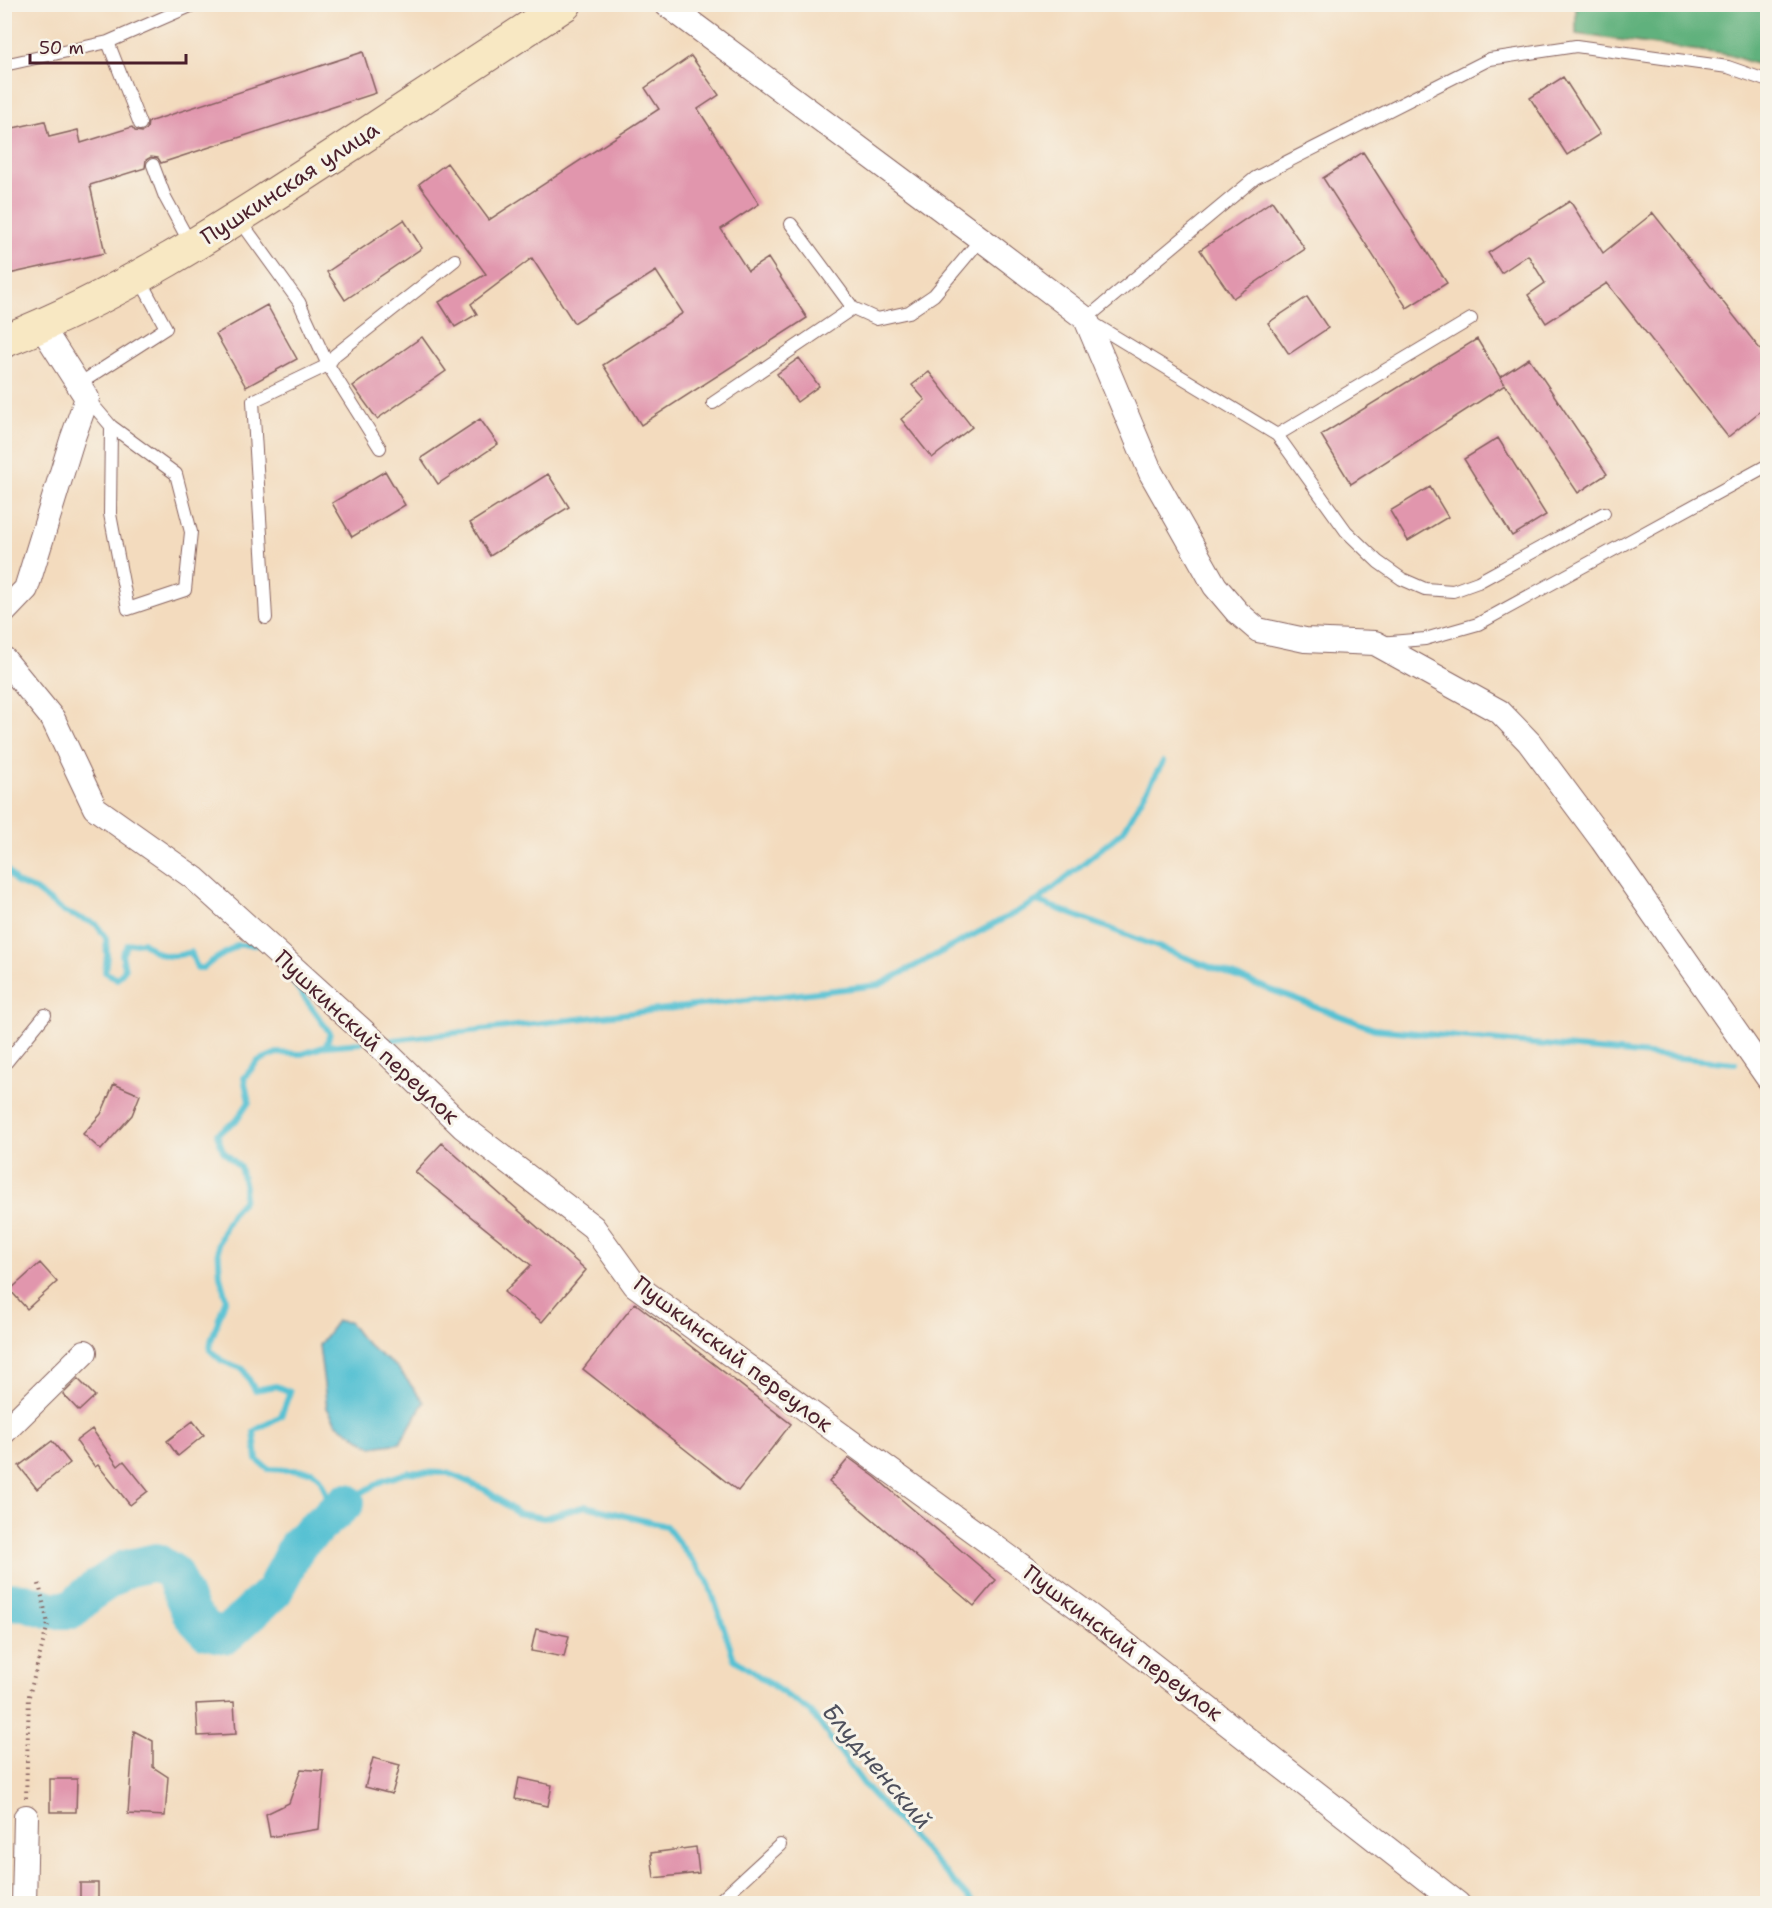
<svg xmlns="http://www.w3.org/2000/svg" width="1772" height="1908" font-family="'Shantell Sans',sans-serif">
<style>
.forest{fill:#61b17d;stroke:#566854;stroke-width:1.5}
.water{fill:#57c1d3;stroke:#50707f;stroke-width:1.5}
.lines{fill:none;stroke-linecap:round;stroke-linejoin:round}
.stream{stroke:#57c1d3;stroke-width:6}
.river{stroke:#57c1d3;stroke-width:38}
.building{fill:#e196ad}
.lane-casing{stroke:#85615e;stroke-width:14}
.street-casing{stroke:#85615e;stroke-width:26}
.secondary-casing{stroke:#85615e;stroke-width:35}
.path{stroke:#85615e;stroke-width:4;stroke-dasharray:1.5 4.5;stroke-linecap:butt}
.lane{stroke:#fff;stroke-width:12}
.street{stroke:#fff;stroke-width:24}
.secondary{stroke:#f8e8c3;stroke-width:33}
.labels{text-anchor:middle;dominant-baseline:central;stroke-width:6;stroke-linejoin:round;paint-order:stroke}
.street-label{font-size:22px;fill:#4a1f2b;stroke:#f7f3e8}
.water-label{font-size:24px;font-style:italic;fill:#4e505d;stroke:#f7f3e8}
</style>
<rect width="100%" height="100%" fill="#f7f3e8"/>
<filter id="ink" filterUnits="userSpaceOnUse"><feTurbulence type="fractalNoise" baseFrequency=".0167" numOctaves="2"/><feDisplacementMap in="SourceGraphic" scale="12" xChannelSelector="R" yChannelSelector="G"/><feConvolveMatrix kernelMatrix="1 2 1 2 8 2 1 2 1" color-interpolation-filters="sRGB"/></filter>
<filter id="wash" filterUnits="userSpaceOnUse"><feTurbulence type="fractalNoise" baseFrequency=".008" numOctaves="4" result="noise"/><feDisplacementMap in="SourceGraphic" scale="24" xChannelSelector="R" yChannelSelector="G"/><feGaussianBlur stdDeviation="1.35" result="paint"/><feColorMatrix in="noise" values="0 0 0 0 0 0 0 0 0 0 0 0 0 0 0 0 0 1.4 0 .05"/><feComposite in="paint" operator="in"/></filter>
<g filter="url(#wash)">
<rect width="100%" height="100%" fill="#f3dbbe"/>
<path class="forest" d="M1576,5H1767V68L1729,55L1576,34Z"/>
<path class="water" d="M337,1321L349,1322L361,1338L376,1352L397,1367L424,1402L400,1443L372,1447L336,1423L327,1408L319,1345Z"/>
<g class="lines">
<path class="stream" d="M4,866L17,883L35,890L64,912L96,924L106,938L107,955L105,972L117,979L125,969L122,954L128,944L143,942C159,957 169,959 191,952L197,968H204C214,957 226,955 237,945H257
M1037,901L1123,831L1163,762
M293,982L330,1033L326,1046L302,1054L277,1053L258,1061L244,1078L249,1102L237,1120L217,1134L223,1151L240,1167L245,1187L243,1201L232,1213L224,1228L218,1245L220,1276L226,1298L211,1341L210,1350L222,1361L243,1369L255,1390L276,1386L290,1392L281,1416L254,1431L257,1460L268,1469L312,1471L320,1478L328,1498L346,1502L382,1481L409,1472L448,1473L486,1490L517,1513L544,1518L586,1506L666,1526L708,1581L734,1659L811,1712L865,1786L974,1904
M392,1040L879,985L1037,901L1374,1029L1735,1063
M326,1046L361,1043"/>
<path class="river" d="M4,1601L25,1602L52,1610H72L88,1594L125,1569L156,1562L173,1573L191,1614L207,1631L226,1635L274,1591L298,1544L346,1502"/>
</g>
<g id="blocks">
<path class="building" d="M363,52L376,93L161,163L158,158L151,157L146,160L145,168L90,185L105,253L4,275V130L45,121L49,137L78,130L81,143L132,127L135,131L142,132L147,129L148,122Z
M691,56L719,95L698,109L759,204L721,229L748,271L768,258L807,318L641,425L603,365L683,313L656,271L574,323L532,258L471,304L477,314L455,327L439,302L486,274L419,184L447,163L489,220L659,109L645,88Z
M1563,77L1600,134L1567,155L1530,98Z
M1363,152L1447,283L1407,308L1323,178Z
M1272,201L1305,249L1233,298L1200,250Z
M1570,201L1603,253L1653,213L1767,358V406L1728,437L1607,283L1546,323L1528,295L1545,283L1528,255L1501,273L1488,253Z
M404,220L422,248L345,300L327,272Z
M1307,297L1328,328L1289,354L1268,323Z
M267,305L297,359L246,387L216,334Z
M422,337L446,371L377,419L353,386Z
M1477,339L1505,385L1351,484L1321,435Z
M799,358L819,386L797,402L777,374Z
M1529,358L1607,474L1578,493L1500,377Z
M929,372L972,427L932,458L901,419L925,400L912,385Z
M480,419L498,444L438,484L421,458Z
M1498,438L1546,515L1512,536L1464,459Z
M385,471L405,505L352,537L332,503Z
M548,474L569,507L490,556L470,523Z
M1430,487L1448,517L1408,541L1390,511Z
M114,1084L140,1095L132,1115L101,1150L83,1134L101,1114Z
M442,1143L586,1270L542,1322L504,1292L531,1265L415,1172Z
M40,1263L57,1282L27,1309L10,1290Z
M635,1303L791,1424L738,1491L583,1369Z
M78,1379L95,1396L79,1411L63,1394Z
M193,1421L204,1435L178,1456L167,1441Z
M92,1429L118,1466L124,1461L148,1491L130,1505L98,1465L95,1467L76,1441Z
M52,1441L70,1463L37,1489L19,1466Z
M849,1458L875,1477L996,1580L974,1606L829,1482Z
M536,1629L569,1636L564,1657L531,1651Z
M234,1702L236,1734L198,1736L196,1704Z
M134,1731L153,1741V1767L168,1777L165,1816L128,1814Z
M373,1758L400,1765L392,1794L365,1787Z
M301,1769L324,1771L319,1829L270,1837L266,1814L289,1803Z
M519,1778L552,1785L548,1806L515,1799Z
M50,1779H77L76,1812H50Z
M696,1847L699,1873L654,1878L651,1853Z
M80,1883H98V1904H80Z"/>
</g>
</g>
<g filter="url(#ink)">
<use href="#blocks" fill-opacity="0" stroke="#85615e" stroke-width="1.5"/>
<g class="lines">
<defs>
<path id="lane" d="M108,42L140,124
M4,65L108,42L195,4
M153,165L165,197L191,245
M239,219L299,302L328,365L380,448
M791,224L853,308L877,319L909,312L934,295L981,239
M1471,319L1277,435L1086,319L1255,178L1490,59L1576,46L1728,67L1768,81
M79,384L166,328L139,278
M87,398L111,426L176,474L191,532L185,590L128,609L110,514L111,426
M713,403L853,308
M1277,435L1346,531L1378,562L1402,579L1425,589L1453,591L1478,582L1604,513
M266,618L253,401L328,365L335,355L455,260
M1380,643L1425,639L1478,624L1768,465
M4,1065L45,1015
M716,1904L780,1845"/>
<path id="street" d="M666,4L981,239L1086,319L1151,473L1215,586L1237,612L1258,630L1305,640L1375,643L1500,712L1529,742L1602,840L1768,1078
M4,612L26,589L72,440L87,398L41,326
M4,659L53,719L95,808L194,878L384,1050L463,1127L593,1227L635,1285L1090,1616L1458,1904
M4,1432L85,1352
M24,1904L26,1817"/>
<path id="secondary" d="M4,341C118,296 220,230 321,164C402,111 483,58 565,4"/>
</defs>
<use href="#lane" class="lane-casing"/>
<use href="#street" class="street-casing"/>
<use href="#secondary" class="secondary-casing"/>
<path class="path" d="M26,1798L29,1696L48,1624L39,1584"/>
<use href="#lane" class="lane"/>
<use href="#street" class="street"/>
<use href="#secondary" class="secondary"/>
</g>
</g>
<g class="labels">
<g class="street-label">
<text transform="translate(290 183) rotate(-33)">Пушкинская улица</text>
<text transform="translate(367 1037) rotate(43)">Пушкинский переулок</text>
<text transform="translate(733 1354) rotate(37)">Пушкинский переулок</text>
<text transform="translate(1123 1643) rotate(37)">Пушкинский переулок</text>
</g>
<g class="water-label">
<text transform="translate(877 1766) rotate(50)">Блудненский</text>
</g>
</g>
<rect width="1772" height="1908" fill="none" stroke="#f7f3e8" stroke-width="24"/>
<path d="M30 54v9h156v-9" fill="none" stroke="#4a1f2b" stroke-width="3"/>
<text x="39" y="54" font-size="18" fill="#4a1f2b" stroke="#f7f3e8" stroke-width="4.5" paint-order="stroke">50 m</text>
</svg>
